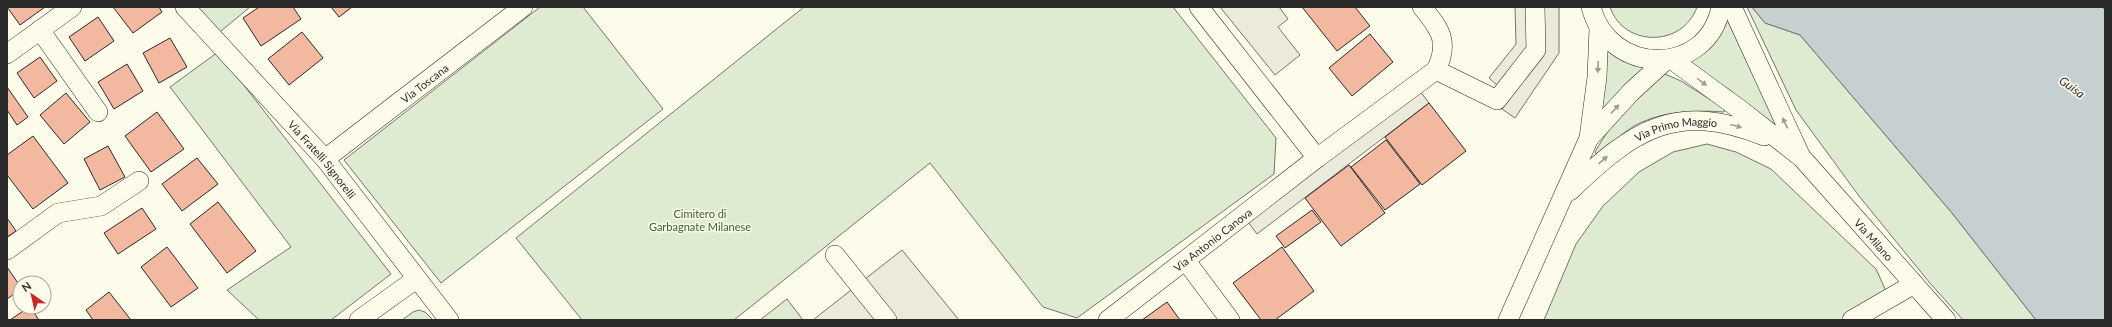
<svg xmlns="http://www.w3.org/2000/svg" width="2112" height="327" font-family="Lato,sans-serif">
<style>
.green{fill:#deebd1;stroke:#74746e}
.parking{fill:#eceadb;stroke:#74746e}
.water{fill:#c7d0d0;stroke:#74746e}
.building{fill:#f2b8a0;stroke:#2b2b2b}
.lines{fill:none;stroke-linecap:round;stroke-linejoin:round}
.minor-casing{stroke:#2b2b2b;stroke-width:20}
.minor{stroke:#fdfbea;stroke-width:19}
.oneway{fill:#9e9d94}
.labels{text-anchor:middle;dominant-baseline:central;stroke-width:3;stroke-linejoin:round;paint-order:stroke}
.street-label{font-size:11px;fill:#2b2b2b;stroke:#fdfbea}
.park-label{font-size:11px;fill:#34623c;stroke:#fdfbea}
.water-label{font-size:12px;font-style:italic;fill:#2b2b2b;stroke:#fdfbea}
</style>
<rect width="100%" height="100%" fill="#fdfbea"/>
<path class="green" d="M191,7H250L215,36Z
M540,7H583L663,109L441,283L344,160Z
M804,7H1173L1276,138L1274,174L1077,318L1043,307L930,163L734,320H582L516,238Z
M1610,7H1697C1683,47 1624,48 1610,7Z
M1747,7H1752L1765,23L1800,35L1952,213L2036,320H1963L1929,282L1859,196L1796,110Z
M1724,13L1750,68L1778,119L1776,124L1770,125L1730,90L1684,61Z
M1604,49L1623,61L1644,66V70L1603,114L1599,112Z
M218,52L391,274L331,320H259L227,290L291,247L170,87Z
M1665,74L1681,81L1725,109L1724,112C1697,110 1667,111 1642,122C1626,129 1611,144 1598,156L1595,152C1614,118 1635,98 1665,74Z
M1707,144L1736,152L1771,169L1876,269L1886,291L1846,320H1544L1576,244L1603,206L1639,172L1673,152Z
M787,299L803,320H760Z
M419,310L425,312L433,320H402L413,312Z"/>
<path class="parking" d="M1220,7H1279L1288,19L1278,27L1300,55L1275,75Z
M1515,7H1527L1529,47L1498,86L1489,78L1516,44Z
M1544,7H1559V53L1515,118L1502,109L1543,47Z
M1420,91L1429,103L1257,234L1248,222Z
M902,250L959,320H813Z"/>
<path class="water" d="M1752,7H2102L2105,10V320H2036L1952,213L1800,35L1765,23Z"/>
<path class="building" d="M7,7H45L20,25Z
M113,7H159L162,12L133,33Z
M259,7H293L301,19L261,46L243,18Z
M331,7H352L339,17Z
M1302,7H1355L1370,26L1337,51Z
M98,17L114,41L85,61L69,37Z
M302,32L323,58L289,85L268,59Z
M1370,34L1393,62L1352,96L1329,68Z
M170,38L187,67L159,83L143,53Z
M40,57L57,81L34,98L17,73Z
M127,64L143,91L114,109L98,82Z
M7,87L28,117L17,125L7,110Z
M66,93L90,122L64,144L40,115Z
M1429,103L1466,151L1422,185L1385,137Z
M157,112L184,149L151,172L125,136Z
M33,136L68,183L33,209L7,175V155Z
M1386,140L1420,184L1385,210L1351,167Z
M108,146L125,177L100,190L84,159Z
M197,158L218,184L182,211L162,184Z
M1349,165L1385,213L1341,246L1305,198Z
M218,202L256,251L227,273L190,224Z
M142,208L156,229L118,254L104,233Z
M1312,210L1321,222L1285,248L1276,236Z
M7,218L16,231L7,237Z
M167,247L198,288L171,307L141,267Z
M1282,247L1314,291L1275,320H1261L1233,283Z
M7,267L20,286V290L7,299Z
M109,292L131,320H93L86,310Z
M1167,302L1180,320H1142Z
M30,307L39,320H10L29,307Z"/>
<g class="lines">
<defs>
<g id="minor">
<path id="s1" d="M185,7L325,159L449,320"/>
<path d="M1591,7C1609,76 1707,78 1721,7"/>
<path d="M1732,7L1800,155"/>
<path d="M40,30L98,112"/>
<path d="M7,54L72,7"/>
<path id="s2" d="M1671,59L1742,111L1802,158L1946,320"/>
<path d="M1436,70L1497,100L1536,50L1535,7"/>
<path d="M1589,138L1631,92L1666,60"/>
<path d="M1317,158L1436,70C1450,42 1440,29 1422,7"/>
<path id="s3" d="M325,159L523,7"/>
<path id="s4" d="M1570,191C1634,129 1676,101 1764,136"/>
<path d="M7,250L58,213L101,206L139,181"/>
<path d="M835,255L887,320"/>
<path d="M1186,261L1230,320"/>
<path d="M359,320L416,279"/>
<path id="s5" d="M1108,320L1317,158L1199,7"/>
<path d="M1508,320L1589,138L1597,77L1599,28"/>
<path d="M1852,320L1914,284"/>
</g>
</defs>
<use href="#minor" class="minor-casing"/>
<use href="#minor" class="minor"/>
</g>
<defs><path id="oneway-solid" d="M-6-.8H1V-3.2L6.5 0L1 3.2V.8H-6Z"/></defs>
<g class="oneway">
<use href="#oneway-solid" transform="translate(1598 67) rotate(92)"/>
<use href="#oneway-solid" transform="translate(1702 82) rotate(36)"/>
<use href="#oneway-solid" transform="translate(1615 109) rotate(-48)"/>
<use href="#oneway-solid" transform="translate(1785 123) rotate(-115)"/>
<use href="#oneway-solid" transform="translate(1736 126) rotate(15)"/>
<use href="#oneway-solid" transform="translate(1603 160) rotate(-41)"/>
</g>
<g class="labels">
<g class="street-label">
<text stroke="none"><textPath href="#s3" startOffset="125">Via Toscana</textPath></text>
<text stroke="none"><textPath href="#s4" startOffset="127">Via Primo Maggio</textPath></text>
<text stroke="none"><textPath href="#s1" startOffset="205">Via Fratelli Signorelli</textPath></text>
<text stroke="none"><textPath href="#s2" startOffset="273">Via Milano</textPath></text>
<text stroke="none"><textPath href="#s5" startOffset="132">Via Antonio Canova</textPath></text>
</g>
<g class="park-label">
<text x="700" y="213">Cimitero di<tspan x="700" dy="13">Garbagnate Milanese</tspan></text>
</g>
<g class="water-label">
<text transform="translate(2072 87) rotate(36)">Guisa</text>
</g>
</g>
<rect width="2112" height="327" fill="none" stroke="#2b2b2b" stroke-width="16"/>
<g transform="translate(32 295) rotate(326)"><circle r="19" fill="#fdfbea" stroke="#a9a89e"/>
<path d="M0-3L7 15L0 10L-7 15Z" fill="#c62828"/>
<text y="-6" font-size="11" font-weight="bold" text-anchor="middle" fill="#2b2b2b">N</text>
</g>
</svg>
